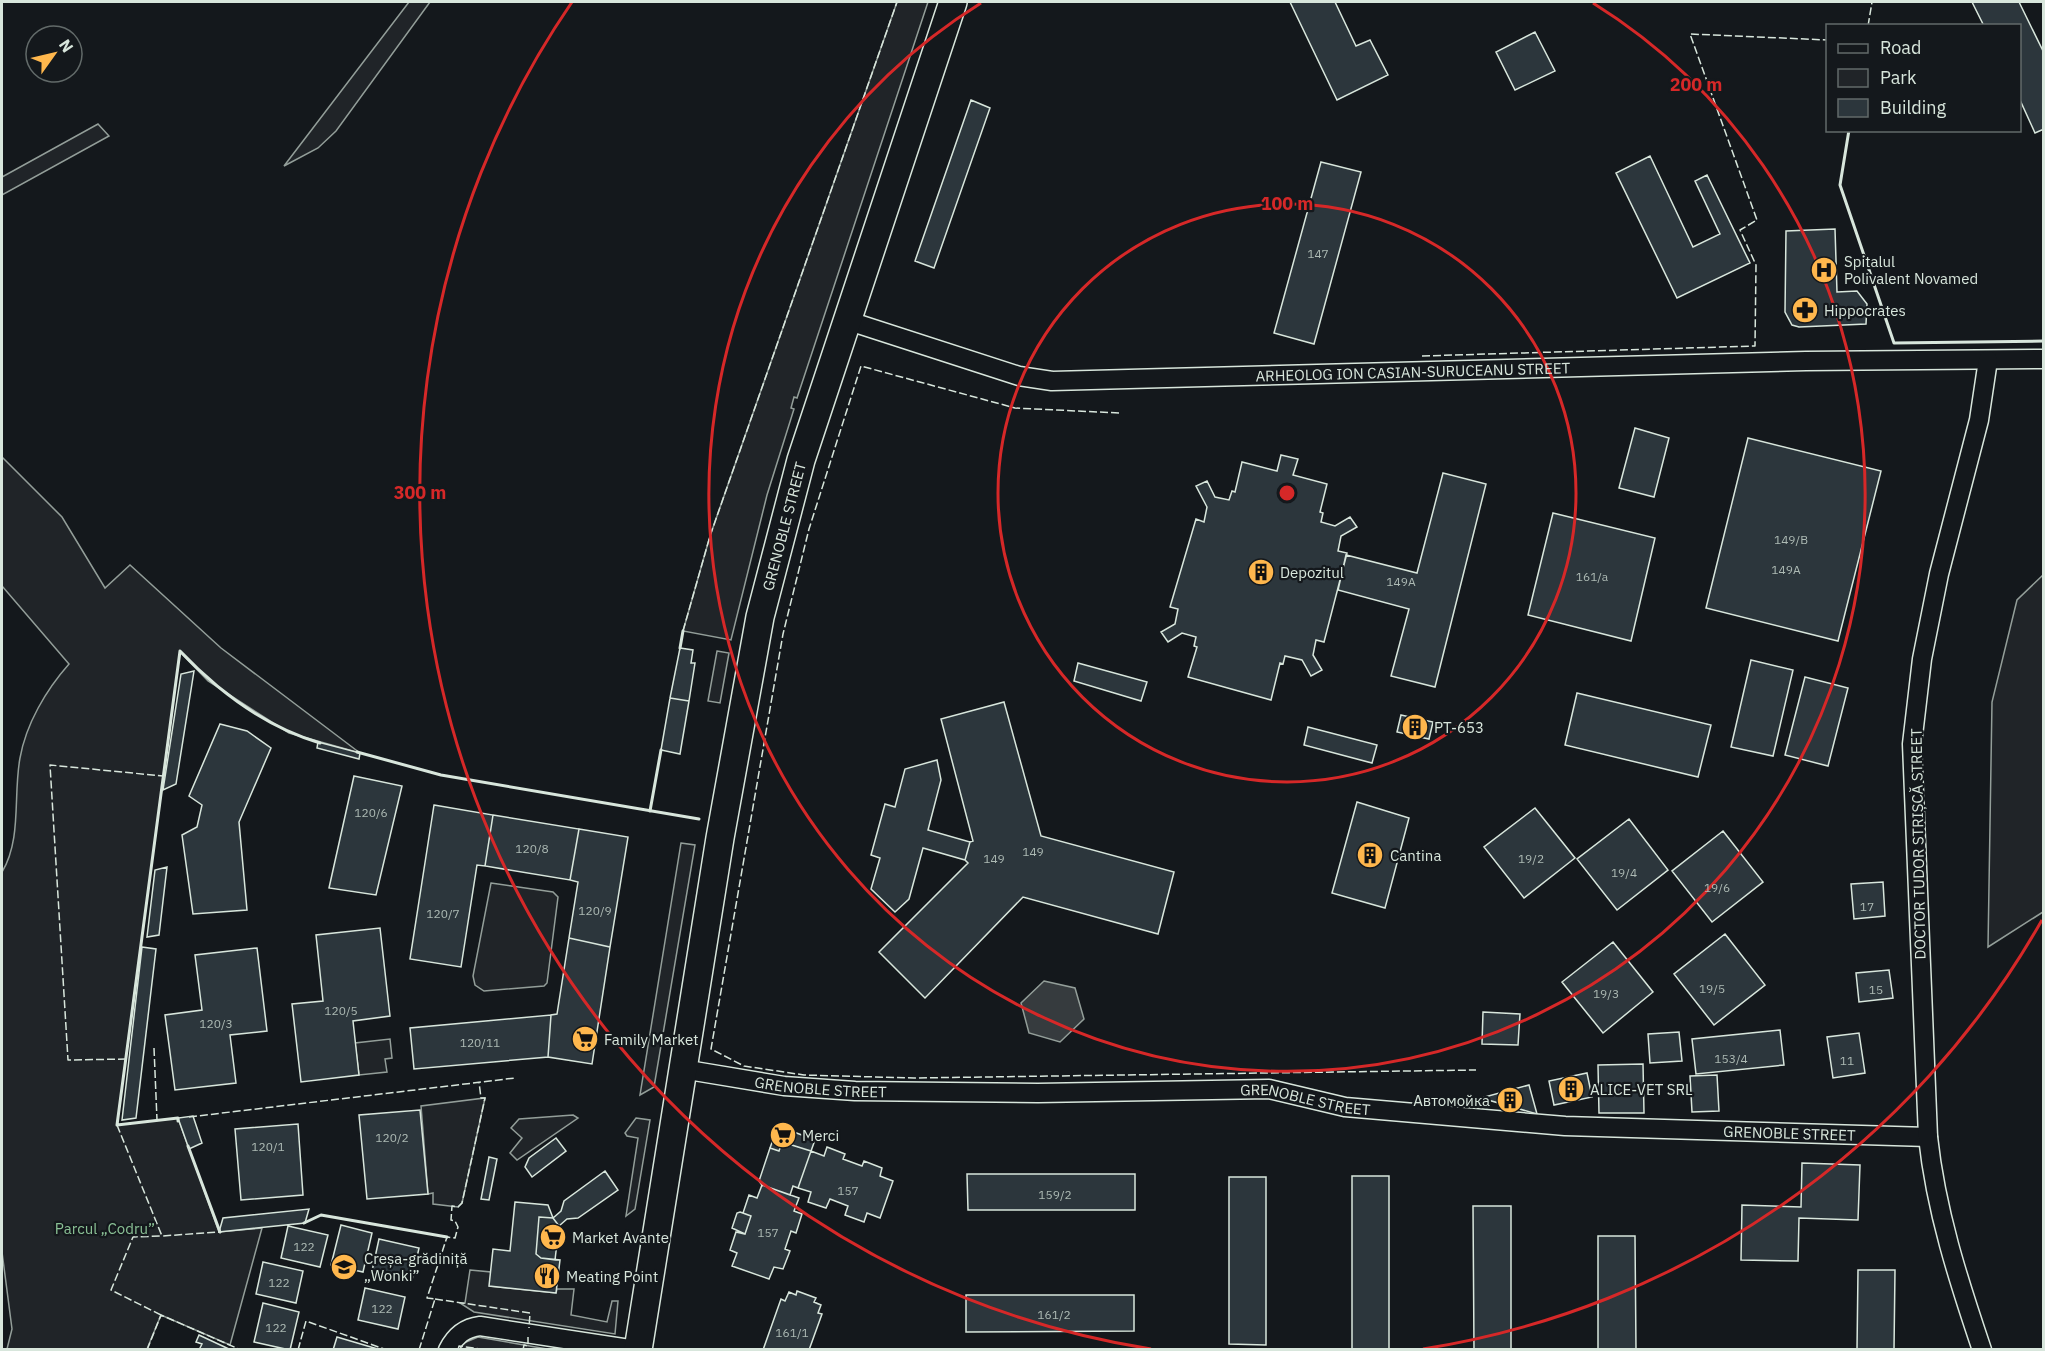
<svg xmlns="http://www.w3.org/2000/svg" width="2045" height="1351" font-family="'IBM Plex Sans',sans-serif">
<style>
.green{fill:#202428;stroke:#939e99;stroke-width:1.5}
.water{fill:#363b3e;stroke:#939e99;stroke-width:1.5}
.building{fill:#2c363c;stroke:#d8e6dc;stroke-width:1.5}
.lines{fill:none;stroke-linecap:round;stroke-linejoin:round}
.street-casing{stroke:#d8e6dc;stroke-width:21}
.primary-casing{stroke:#d8e6dc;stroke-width:30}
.street{stroke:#14181c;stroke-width:18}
.primary{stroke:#14181c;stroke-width:27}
.fence{stroke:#d8e6dc;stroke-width:1.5;stroke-dasharray:8 3;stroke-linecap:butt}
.wall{stroke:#d8e6dc;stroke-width:3}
.ring{fill:none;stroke:#d62828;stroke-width:3}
.labels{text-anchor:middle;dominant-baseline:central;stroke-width:4.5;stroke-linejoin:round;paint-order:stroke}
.number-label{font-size:12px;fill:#adbab4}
.poi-label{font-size:15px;fill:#d8e6dc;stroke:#14181c;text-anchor:start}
.street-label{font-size:15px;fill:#d8e6dc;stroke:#14181c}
.park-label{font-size:15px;fill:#8ac095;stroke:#14181c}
.centre{fill:#d62828;stroke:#14181c;stroke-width:3}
.ring-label{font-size:18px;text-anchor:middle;font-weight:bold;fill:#d62828;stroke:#14181c;stroke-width:4.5;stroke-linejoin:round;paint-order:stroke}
</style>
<rect width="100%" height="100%" fill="#14181c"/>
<path class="green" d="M409,2H430L336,131L318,148L284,166Z
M897,2H928L797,398L794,397L791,408L794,409L767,495L731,640L683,631L710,536Z
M98,124L109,136L2,195V177Z
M2,457L62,517L105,588L130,565L221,648L360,753L289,733L208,681L180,652L117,1125L178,1118L219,1232L262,1228L230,1345L161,1315L147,1349H7L12,1329L2,1252V872C22,839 13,795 20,758C26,724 46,690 69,664L2,586Z
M2043,575V912L1988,947L1992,702L2017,600Z
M717,651L729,653L720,703L708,701Z
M681,843L695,845L654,1087L640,1095Z
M491,883L553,892L558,897L547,983L544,986L484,991L475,985L473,976Z
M390,1039L392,1058L385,1059L387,1072L359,1075L355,1043Z
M485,1098L462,1203L458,1207L433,1204V1193L428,1194L421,1106Z
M573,1115L578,1118L517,1160L510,1153L522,1138L511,1128L519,1119Z
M636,1118L650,1120L635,1209L626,1216L638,1138L627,1136L625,1133Z
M470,1270L491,1272L490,1286L556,1293L557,1289H574L571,1315L607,1322L612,1301H618L615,1334L474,1312L460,1303H465Z
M478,1337L547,1349L458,1350L459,1345Z"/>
<path class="water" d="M1044,981L1075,988L1084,1019L1060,1042L1029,1033L1021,1003Z"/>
<path class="building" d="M1290,2H1335L1356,46L1370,40L1388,75L1337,100Z
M1972,2H2019L2044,53V129L2035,133L2020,100V26H1984Z
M1535,32L1555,71L1515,90L1496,52Z
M971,100L990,108L934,268L915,261Z
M1650,156L1693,247L1720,234L1695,181L1707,175L1750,263L1677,298L1616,173Z
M1321,162L1361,172L1314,344L1274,333Z
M1835,229L1837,292L1857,291L1867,304L1866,324L1799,327L1792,325L1785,312L1786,231Z
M1635,428L1669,438L1654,497L1619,488Z
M1748,438L1881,471L1838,641L1706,608Z
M1281,455L1298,459L1293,475L1327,484L1320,512L1323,513L1321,522L1335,526L1350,517L1357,527L1341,536L1338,551L1347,553L1324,642L1316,640L1313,655L1322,670L1311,676L1302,660L1285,656L1283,664L1280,663L1271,700L1188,677L1197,647L1194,646L1196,637L1182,633L1168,642L1161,632L1175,624L1178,609L1170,607L1196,519L1204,522L1207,507L1196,486L1207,481L1215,497L1229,500L1232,491L1235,492L1242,462L1277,471Z
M1443,473L1486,484L1435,687L1391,676L1409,609L1338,590L1346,555L1417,573Z
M1553,513L1655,538L1631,641L1528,615Z
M680,648L693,650L691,663H695L689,701L670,698Z
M1751,660L1793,670L1773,756L1731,747Z
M1078,663L1147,682L1141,701L1074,681Z
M194,671L176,784L163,790L181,674Z
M1805,677L1848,688L1828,766L1785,755Z
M1577,693L1711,725L1698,777L1565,745Z
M670,698L689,701L680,754L661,750Z
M1004,702L1041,836L1174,872L1158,934L1023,897L925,998L879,952L968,863L965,860L970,842L973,841L941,719Z
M1401,715L1433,722L1429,739L1397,732Z
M220,724L247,731L271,748L239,822L247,910L193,914L182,835L197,827L202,805L189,796Z
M1308,727L1377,745L1372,763L1304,745Z
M318,742L360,753L359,759L317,748Z
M937,760L941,780L928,830L970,842L965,860L923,848L909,899L895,912L871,889L880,858L871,855L885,804L895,807L905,769Z
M354,776L402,786L376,895L329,888Z
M1357,802L1409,818L1385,908L1332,893Z
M434,805L493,815L485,866L477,865L461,967L410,959Z
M1535,808L1575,858L1524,898L1484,847Z
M493,815L579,829L570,880L485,866Z
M1629,819L1668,870L1617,910L1577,859Z
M579,829L628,837L610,947L569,938L578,882L570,880Z
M1723,831L1763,882L1712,922L1672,871Z
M167,867L159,935L147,937L155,870Z
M1883,882L1885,916L1854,919L1851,884Z
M380,928L390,1016L353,1021L359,1075L301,1082L292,1004L323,1001L316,935Z
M1725,934L1765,985L1714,1025L1674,974Z
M569,938L610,947L592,1064L548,1057L551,1015L557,1014Z
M1613,942L1653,992L1603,1033L1562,982Z
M142,947L156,949L136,1118L122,1120Z
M257,948L267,1031L230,1035L236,1083L175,1090L165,1015L202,1010L195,955Z
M1889,970L1893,998L1859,1002L1856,973Z
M1483,1012L1520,1014L1518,1045L1482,1044Z
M551,1015L548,1057L414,1069L410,1028Z
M1780,1030L1784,1065L1696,1074L1692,1039Z
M1679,1032L1682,1061L1650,1063L1648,1034Z
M1859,1033L1865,1073L1833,1078L1827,1037Z
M1643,1064L1644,1113H1599L1598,1065Z
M1587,1073L1592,1097L1554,1105L1549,1081Z
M1717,1075L1719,1111L1692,1112L1690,1076Z
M1529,1085L1537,1114L1481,1098Z
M420,1110L428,1194L367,1199L359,1115Z
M193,1116L202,1143L189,1149L178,1118Z
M298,1124L303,1195L241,1200L235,1129Z
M778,1126L815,1140L811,1151L782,1142L779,1151L770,1148Z
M556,1138L566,1151L532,1177L525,1167L529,1158Z
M782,1142L811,1151L798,1188L793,1186L790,1195L762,1185L759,1181L770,1148L779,1151Z
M827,1147L845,1154L843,1159L862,1166L864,1161L882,1168L880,1176L893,1181L880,1218L867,1213L864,1222L845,1215L848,1206L830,1199L826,1208L808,1202L811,1192L798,1188L811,1151L824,1156Z
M489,1157L497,1159L489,1200L481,1199Z
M1802,1163L1860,1165L1858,1220L1799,1218L1798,1261L1741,1260L1742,1205L1801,1207Z
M605,1171L618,1190L578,1218L567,1219L559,1226L553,1218L561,1211L564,1201Z
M967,1174H1135V1210H968Z
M1352,1176H1389V1350H1352Z
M1229,1177H1266V1345L1229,1344Z
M762,1185L799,1198L794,1211L802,1214L796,1233L791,1231L785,1249L790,1251L783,1269L774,1267L769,1279L732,1266L737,1253L730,1250L736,1232L745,1234L751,1216L743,1213L749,1195L757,1198Z
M515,1202L548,1205L553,1218L539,1217L536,1254L541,1258L560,1260L556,1293L489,1286L493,1249L510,1251Z
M1473,1206H1511V1350H1474Z
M309,1209L305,1223L219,1232L223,1218Z
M740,1212L751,1216L745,1234L732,1228L737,1213Z
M539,1217L553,1218L559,1226L555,1260L541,1258L536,1254Z
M341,1225L372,1233L363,1272L331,1265Z
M288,1226L328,1235L320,1267L281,1258Z
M1598,1236H1635L1636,1350H1598Z
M379,1239L419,1248L412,1280L372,1271Z
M263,1262L303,1271L296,1303L256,1294Z
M1858,1270H1895L1894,1350H1857Z
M365,1288L405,1297L398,1329L358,1320Z
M797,1291L816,1298L814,1302L821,1305L818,1313L822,1314L809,1350H763L781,1299L785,1301L789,1292L796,1295Z
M966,1295H1134V1331L966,1332Z
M263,1303L299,1312L290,1350L254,1342Z
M199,1335L231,1350H199L202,1344L196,1342Z
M337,1337L381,1350H333Z"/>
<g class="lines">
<defs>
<g id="street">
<path id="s1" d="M849,321L1019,376L1052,381L1806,361L2044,359"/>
<path id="s2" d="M682,1069L784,1086L855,1091L1038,1093L1269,1089L1345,1107L1565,1126L1928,1137"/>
<path d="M448,1350C455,1336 464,1328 480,1326L636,1350"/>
<path d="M1982,1350C1958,1279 1936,1211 1928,1137L1912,744L1922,659L1939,574L1979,420L1988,360"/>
</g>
<g id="primary">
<path id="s3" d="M638,1350L720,838L760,617L801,460L953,2"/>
</g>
</defs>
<use href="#street" class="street-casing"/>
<use href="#primary" class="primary-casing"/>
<use href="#street" class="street"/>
<use href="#primary" class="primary"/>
<path class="fence" d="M1868,26L1872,2
M1422,356L1755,346L1756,265L1740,230L1757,220L1690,34L1828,40
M1119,413L1015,408L861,366L809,529L783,634L711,1049L744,1066L804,1075L914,1078L1476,1070
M683,631L710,536L897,2
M154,1048L157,1120
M126,1059L68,1060L50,765L163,776
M189,1117L515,1078
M117,1125L162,1236L219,1232
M435,1299L530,1313L529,1328
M161,1315L111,1290L133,1237L162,1236
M147,1350L161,1315L241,1350
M298,1350L306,1321L387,1350
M419,1350L435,1299L427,1298L447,1237L455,1238L458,1227L455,1221L451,1220L452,1206L458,1207L462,1203L485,1098H481L479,1082
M458,1350L459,1346L487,1350
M523,1350L524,1345L528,1346V1337"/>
<path class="wall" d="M1849,130L1840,185L1894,343L2044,341
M680,648L683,631
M357,752L441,775L699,819
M650,811L661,750
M178,1121V1118L117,1125L180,651C218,691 266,727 320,743
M188,1146L220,1232
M304,1223L321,1215L447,1237"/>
</g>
<g class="ring">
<circle cx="1287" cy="493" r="289"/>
<path d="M1593 3A578 578 0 1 1 981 3"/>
<path d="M2042 920A867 867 0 0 1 1423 1349M1151 1349A867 867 0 0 1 572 2"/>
</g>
<defs>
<symbol id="hospital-disc" viewBox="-11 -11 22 22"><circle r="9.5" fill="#ffb74d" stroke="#14181c"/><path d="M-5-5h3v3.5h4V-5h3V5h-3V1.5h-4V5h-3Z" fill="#111"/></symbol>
<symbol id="pharmacy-disc" viewBox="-11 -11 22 22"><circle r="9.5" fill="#ffb74d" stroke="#14181c"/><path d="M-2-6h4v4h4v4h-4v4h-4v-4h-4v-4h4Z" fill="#111"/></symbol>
<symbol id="building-disc" viewBox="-11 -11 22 22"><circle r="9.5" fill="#ffb74d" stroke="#14181c"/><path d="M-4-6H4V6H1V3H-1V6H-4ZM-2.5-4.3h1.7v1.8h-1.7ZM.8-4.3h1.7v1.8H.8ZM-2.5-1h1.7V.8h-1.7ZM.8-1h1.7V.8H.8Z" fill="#111"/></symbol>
<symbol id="supermarket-disc" viewBox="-11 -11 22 22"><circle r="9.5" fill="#ffb74d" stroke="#14181c"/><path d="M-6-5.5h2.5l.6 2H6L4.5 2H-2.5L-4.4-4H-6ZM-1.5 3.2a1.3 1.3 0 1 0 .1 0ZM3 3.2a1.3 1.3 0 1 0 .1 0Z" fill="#111"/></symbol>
<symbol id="school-disc" viewBox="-11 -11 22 22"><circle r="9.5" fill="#ffb74d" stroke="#14181c"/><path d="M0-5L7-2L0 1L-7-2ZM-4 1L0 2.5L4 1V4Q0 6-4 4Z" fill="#111"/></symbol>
<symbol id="restaurant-disc" viewBox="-11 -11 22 22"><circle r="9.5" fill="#ffb74d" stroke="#14181c"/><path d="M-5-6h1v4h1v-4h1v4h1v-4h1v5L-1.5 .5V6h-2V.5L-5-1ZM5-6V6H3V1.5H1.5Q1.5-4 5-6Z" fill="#111"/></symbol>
</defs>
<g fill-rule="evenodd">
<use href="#hospital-disc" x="1809" y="255" width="30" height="30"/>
<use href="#pharmacy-disc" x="1790" y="295" width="30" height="30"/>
<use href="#building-disc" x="1246" y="557" width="30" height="30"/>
<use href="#building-disc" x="1400" y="712" width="30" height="30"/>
<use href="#building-disc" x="1355" y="840" width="30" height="30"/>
<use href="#supermarket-disc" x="570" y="1024" width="30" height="30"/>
<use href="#building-disc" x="1556" y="1074" width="30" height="30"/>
<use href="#building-disc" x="1495" y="1085" width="30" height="30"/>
<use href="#supermarket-disc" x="768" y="1120" width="30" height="30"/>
<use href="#supermarket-disc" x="538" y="1222" width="30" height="30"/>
<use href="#school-disc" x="329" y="1252" width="30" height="30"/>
<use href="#restaurant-disc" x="532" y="1261" width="30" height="30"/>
</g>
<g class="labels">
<g class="number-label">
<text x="1318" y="253">147</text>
<text x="1791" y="539">149/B</text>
<text x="1786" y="569">149A</text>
<text x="1592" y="576">161/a</text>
<text x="1401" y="581">149A</text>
<text x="371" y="812">120/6</text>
<text x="532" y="848">120/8</text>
<text x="1033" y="851">149</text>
<text x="994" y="858">149</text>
<text x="1531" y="858">19/2</text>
<text x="1624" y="872">19/4</text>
<text x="1717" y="887">19/6</text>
<text x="1867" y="906">17</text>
<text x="595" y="910">120/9</text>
<text x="443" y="913">120/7</text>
<text x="1712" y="988">19/5</text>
<text x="1876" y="989">15</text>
<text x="1606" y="993">19/3</text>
<text x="341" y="1010">120/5</text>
<text x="216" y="1023">120/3</text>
<text x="480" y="1042">120/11</text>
<text x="1731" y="1058">153/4</text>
<text x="1847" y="1060">11</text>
<text x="392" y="1137">120/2</text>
<text x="268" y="1146">120/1</text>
<text x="848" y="1190">157</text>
<text x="1055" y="1194">159/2</text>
<text x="768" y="1232">157</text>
<text x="304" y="1246">122</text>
<text x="279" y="1282">122</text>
<text x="382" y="1308">122</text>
<text x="1054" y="1314">161/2</text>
<text x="276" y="1327">122</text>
<text x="792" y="1332">161/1</text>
</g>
<g class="poi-label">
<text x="1844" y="261">Spitalul<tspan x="1844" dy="17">Polivalent Novamed</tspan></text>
<text x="1824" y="310">Hippocrates</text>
<text x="1280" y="572">Depozitul</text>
<text x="1434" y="727">PT-653</text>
<text x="1390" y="855">Cantina</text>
<text x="604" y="1039">Family Market</text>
<text x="1590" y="1089">ALICE-VET SRL</text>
<text x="1490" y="1100" text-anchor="end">Автомойка</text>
<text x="802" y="1135">Merci</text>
<text x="572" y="1237">Market Avante</text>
<text x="364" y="1258">Creșa-grădiniță<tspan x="364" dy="17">„Wonki”</tspan></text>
<text x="566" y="1276">Meating Point</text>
</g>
<g class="street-label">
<text stroke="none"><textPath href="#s1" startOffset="573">ARHEOLOG ION CASIAN-SURUCEANU STREET</textPath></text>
<text stroke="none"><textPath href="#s3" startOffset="837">GRENOBLE STREET</textPath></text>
<text transform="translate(1918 844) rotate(-91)">DOCTOR TUDOR STRIȘCĂ STREET</text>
<text stroke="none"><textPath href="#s2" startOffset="140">GRENOBLE STREET</textPath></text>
<text stroke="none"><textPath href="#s2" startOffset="626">GRENOBLE STREET</textPath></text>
<text stroke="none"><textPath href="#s2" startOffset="1112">GRENOBLE STREET</textPath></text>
</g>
<g class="park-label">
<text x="105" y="1228">Parcul „Codru”</text>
</g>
</g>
<circle cx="1287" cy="493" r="9" class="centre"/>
<g class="ring-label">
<text x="1696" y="91">200 m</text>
<text x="1287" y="210">100 m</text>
<text x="420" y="499">300 m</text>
</g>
<rect width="2045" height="1351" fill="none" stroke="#d8e6dc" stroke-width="6"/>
<rect x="1826" y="24" width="195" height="108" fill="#14181c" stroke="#626a69" stroke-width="1.5"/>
<rect x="1838" y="44" width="30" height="9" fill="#14181c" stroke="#626a69" stroke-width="1.5"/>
<text x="1880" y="54" font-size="18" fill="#d8e6dc">Road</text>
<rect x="1838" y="69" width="30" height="18" fill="#202428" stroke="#626a69" stroke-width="1.5"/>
<text x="1880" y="84" font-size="18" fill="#d8e6dc">Park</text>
<rect x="1838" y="99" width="30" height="18" fill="#2c363c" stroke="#626a69" stroke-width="1.5"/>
<text x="1880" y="114" font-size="18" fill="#d8e6dc">Building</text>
<g transform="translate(54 54) rotate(56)"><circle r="28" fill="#14181c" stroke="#626a69" stroke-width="1.5"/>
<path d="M0-4.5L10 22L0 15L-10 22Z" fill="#ffb74d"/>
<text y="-9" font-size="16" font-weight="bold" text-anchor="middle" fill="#d8e6dc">N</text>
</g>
</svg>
